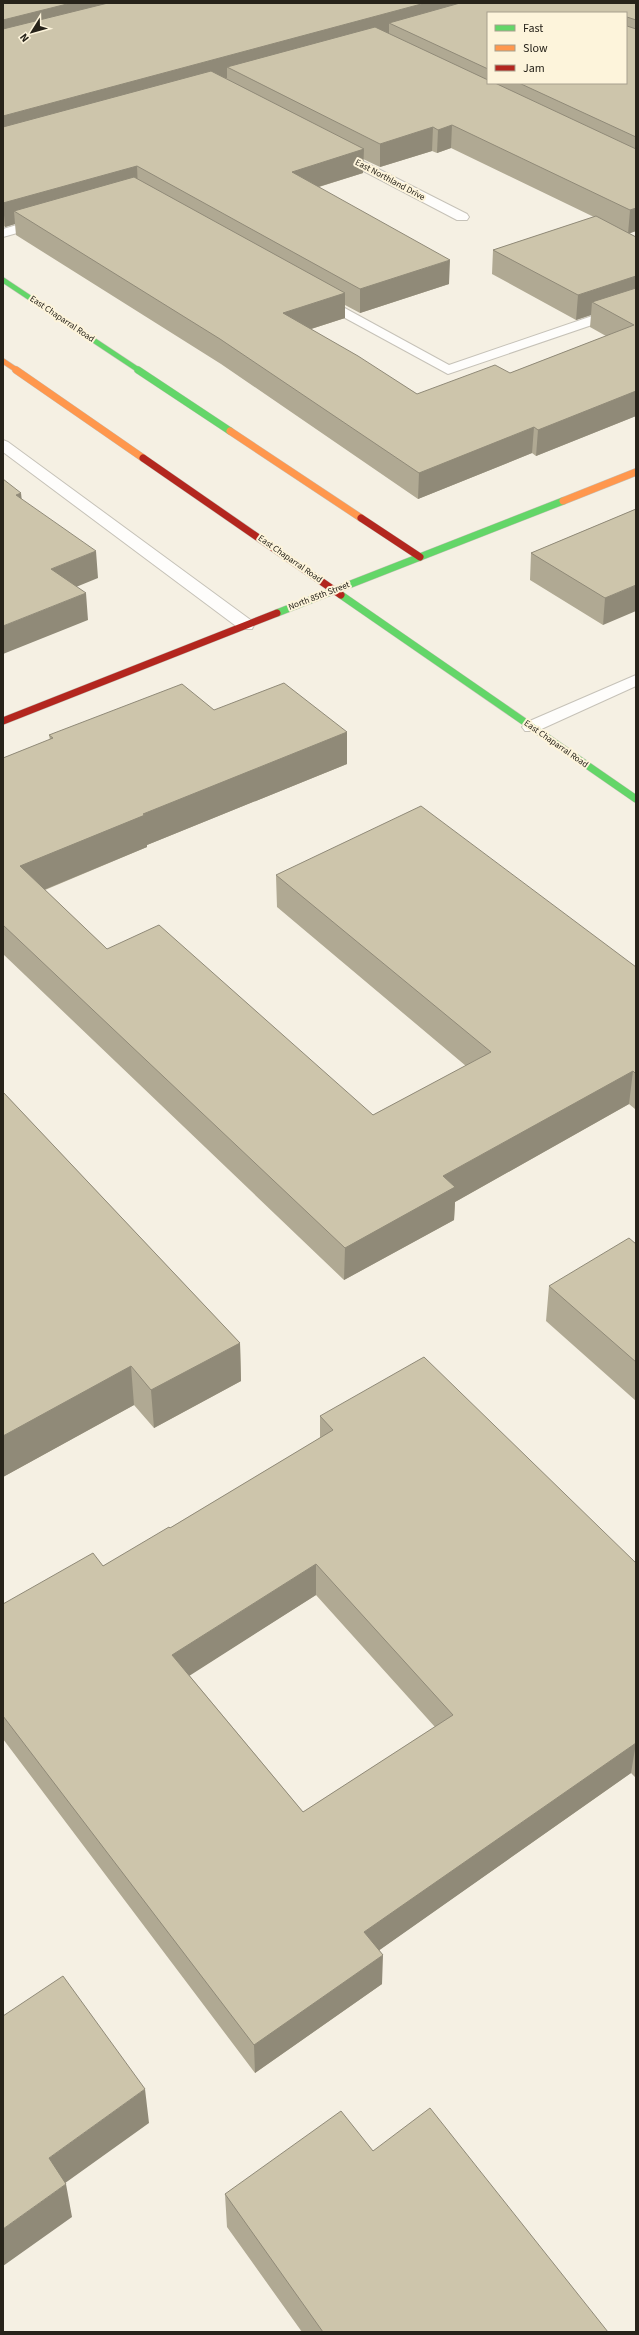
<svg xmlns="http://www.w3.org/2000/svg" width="639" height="2335" font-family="'Source Sans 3',sans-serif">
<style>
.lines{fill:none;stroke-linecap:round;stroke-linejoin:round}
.lane-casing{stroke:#c6c2b8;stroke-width:2}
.street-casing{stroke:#c6c2b8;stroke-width:2}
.fast-far1-casing{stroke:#c6c2b8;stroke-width:6}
.fast-casing{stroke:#c6c2b8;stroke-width:8}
.slow-far1-casing{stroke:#c6c2b8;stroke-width:6}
.slow-casing{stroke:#c6c2b8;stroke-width:8}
.jam-casing{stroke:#c6c2b8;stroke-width:8}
.lane{fill:#fefdfb;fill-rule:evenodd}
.street{fill:#fefdfb;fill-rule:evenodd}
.fast-far1{stroke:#63d668;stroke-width:5}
.fast{stroke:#63d668;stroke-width:7}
.slow-far1{stroke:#ff974d;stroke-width:5}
.slow{stroke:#ff974d;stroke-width:7}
.jam{stroke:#b3261e;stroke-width:7}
.wall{fill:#b0a993;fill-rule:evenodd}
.shaded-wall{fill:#908a78}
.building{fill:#cdc5ab;stroke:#908a78;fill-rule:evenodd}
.labels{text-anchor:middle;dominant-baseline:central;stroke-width:4;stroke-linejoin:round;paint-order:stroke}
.far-street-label{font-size:9px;fill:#27231a;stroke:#fdf4db}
</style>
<rect width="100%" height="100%" fill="#f5f0e3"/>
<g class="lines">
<defs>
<path id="lane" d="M44,217L51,221L49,224L3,237V229Z
M319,294L449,365L636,301V310L448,374L314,301L312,298L314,295Z
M636,675V686L537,731H525L522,727L525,723Z"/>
<path id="street" d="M337,148L467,214L469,217L467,220H457L333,155L331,152L333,149Z
M3,440L8,442L252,621L254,625L252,629H240L3,452Z"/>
<path id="fast-far1" d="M3,280L140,371"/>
<path id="fast" d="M138,370L230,431
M341,595L636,799
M277,613L563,501"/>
<path id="slow-far1" d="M3,361L18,371"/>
<path id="slow" d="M16,370L143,458
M230,431L361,518
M563,501L636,472"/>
<path id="jam" d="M143,458L341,595
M361,518L420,557
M3,721L277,613"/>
</defs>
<use href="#lane" class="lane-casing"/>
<use href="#street" class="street-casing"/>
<use href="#fast-far1" class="fast-far1-casing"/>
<use href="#fast" class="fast-casing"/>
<use href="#slow-far1" class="slow-far1-casing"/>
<use href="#slow" class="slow-casing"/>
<use href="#jam" class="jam-casing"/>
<use href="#lane" class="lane"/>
<use href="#street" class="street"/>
<use href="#fast-far1" class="fast-far1"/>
<use href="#fast" class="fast"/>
<use href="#slow-far1" class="slow-far1"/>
<use href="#slow" class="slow"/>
<use href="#jam" class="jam"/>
</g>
<path class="wall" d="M3,3H636V231L629,233L636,237V416L536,456L532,453L418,499L221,364L16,235L15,224L5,227L3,225ZM488,13L626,83H488ZM451,148L594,217L493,250L492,274L576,320L591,315L590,327L606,336L510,373L417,394L311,329L345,318V305L360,313L449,284L319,187L363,173V159L380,167L432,151L437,153Z
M636,509L603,625L530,580L531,553Z
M214,710L347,732V764L147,845V847L45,890L107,949L373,1115L466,1066L277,907L276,875L636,967V1108L635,1109L629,1104L455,1202L454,1220L344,1280L3,954V758L50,740L49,735Z
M3,1092L240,1343L241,1381L154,1428L134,1405L3,1477Z
M636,1244V1401L546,1321L549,1286Z
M320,1416L636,1563V1778L631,1773L379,1950L382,1984L255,2073L3,1739V1604L103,1566L170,1528L320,1438ZM316,1595L435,1727L303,1812L189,1675Z
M373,2151L608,2332H302L227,2227L225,2194Z"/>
<path class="shaded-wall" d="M71,3H157L3,42V20Z
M425,3H503L389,23V34L227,67V78L3,140V116Z
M452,125L451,148L437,153L438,130Z
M433,127L432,151L380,167V144Z
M364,149L363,173L292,195V172Z
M137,166L138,190L14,211L15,224L5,227L3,203Z
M636,208V231L628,234L630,210Z
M450,260L449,284L360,313V289Z
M636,276V300L592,302L591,315L576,320L578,295Z
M345,293V318L283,338V313Z
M636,391V416L536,456L538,430Z
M534,427L532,453L418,499L419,473Z
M21,493L24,519L16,495Z
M96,551L98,578L54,596L51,569Z
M636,585V611L603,625L605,598Z
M86,593L88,620L3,654V626Z
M347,732V764L147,845V847L24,898L20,866L143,814Z
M633,1071L629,1104L455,1202L454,1220L344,1280L345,1248L443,1176Z
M240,1343L241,1381L154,1428L151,1390Z
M131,1366L134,1405L3,1477V1436Z
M316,1564V1595L175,1685L172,1655Z
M636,1743L631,1773L364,1961V1932Z
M383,1955L382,1984L255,2073L254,2045Z
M145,2089L149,2123L54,2191L49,2158Z
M66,2184L72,2217L3,2266V2229Z"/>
<path class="building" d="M3,3H71L3,20Z
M108,3H425L3,116V29Z
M460,3H636V20L627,17V26L636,29V137L519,83H626V13H488V69L389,23Z
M375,27L488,80V83H495L636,149V208L630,210L452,125L438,130L433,127L380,144L227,67Z
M211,71L364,149L292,172L450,260L360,289L137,166L3,203V127Z
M134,177L345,293L283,313L358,356L417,394L495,365L510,373L634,325L592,302L636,288V391L538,430L534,427L419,473L220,339L14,211Z
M596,216L636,237V276L578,295L493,250Z
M3,479L21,493L16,495L96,551L51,569L86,593L3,626Z
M636,509V585L605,598L531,553Z
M284,683L347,732L143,814L145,815L20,866L107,949L159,925L373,1115L491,1052L276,875L421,806L636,967V1074L633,1071L443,1176L455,1187L345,1248L3,925V758L53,738L49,735L182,684L214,710Z
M3,1092L240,1343L151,1390L131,1366L3,1436Z
M629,1238L636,1244V1362L549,1286Z
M424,1357L636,1563V1743L364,1932L383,1955L254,2045L3,1716V1604L93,1553L103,1566L169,1527L170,1528L333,1430L320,1416ZM316,1564L453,1715L303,1812L172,1655Z
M63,1976L145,2089L49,2158L66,2184L3,2229V2016Z
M430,2108L608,2332H323L225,2194L341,2111L373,2151Z"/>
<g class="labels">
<g class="far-street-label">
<text transform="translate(390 180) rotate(28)">East Northland Drive</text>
<text transform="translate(62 319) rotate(34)">East Chaparral Road</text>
<text transform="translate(290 559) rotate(35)">East Chaparral Road</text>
<text transform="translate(319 596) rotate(-21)">North 85th Street</text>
<text transform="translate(556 744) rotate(35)">East Chaparral Road</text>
</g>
</g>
<rect width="639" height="2335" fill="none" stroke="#27231a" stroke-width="8"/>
<rect x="487" y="12" width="140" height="72" fill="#fdf4db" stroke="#a7a08e"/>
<rect x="495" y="25" width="20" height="6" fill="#63d668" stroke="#a7a08e"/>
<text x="523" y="32" font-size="12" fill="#27231a">Fast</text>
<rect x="495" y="45" width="20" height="6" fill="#ff974d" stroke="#a7a08e"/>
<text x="523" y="52" font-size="12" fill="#27231a">Slow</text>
<rect x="495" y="65" width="20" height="6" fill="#b3261e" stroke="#a7a08e"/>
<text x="523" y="72" font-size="12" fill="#27231a">Jam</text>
<g transform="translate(32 32) rotate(233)" stroke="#fdf4db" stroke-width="3" paint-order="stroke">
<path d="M0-3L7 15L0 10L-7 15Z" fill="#27231a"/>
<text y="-6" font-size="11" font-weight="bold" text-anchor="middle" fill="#27231a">N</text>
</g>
</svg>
